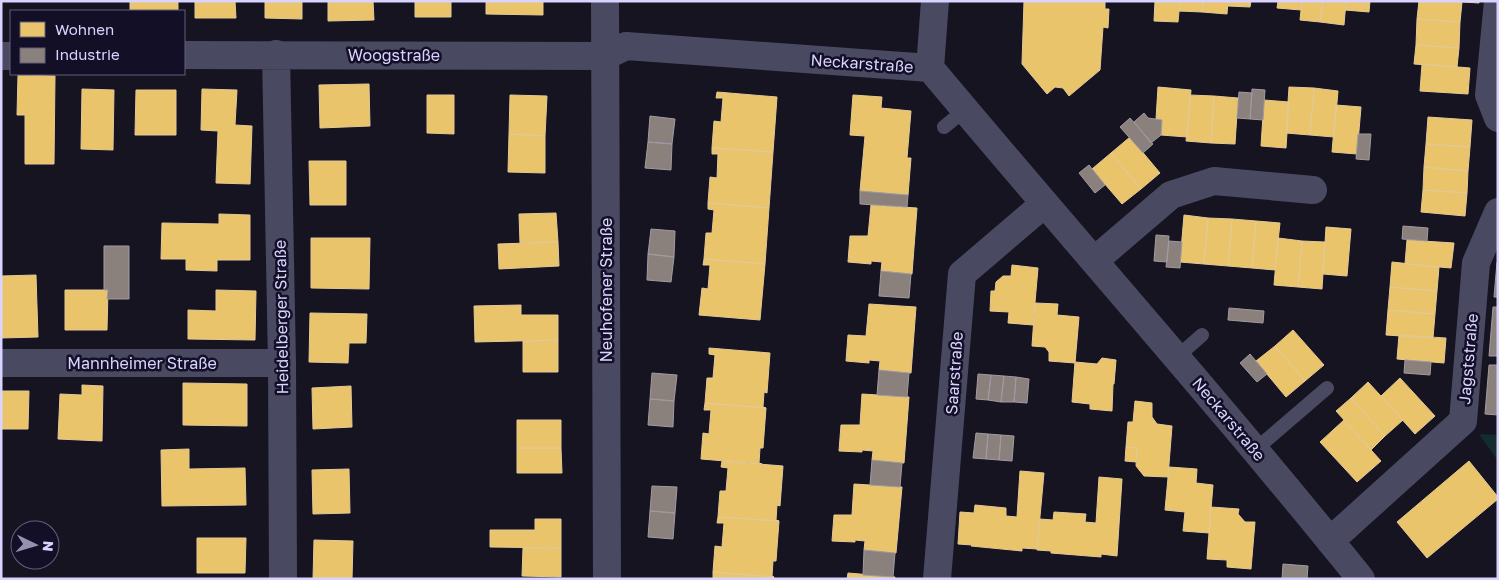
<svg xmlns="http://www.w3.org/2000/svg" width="1499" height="580" font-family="'Golos Text',sans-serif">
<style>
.green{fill:#132c2d}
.homes{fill:#e9c46a;stroke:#e4c997}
.industry{fill:#8a817c;stroke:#a29aa3}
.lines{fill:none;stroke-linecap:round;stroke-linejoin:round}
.service{stroke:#4a4962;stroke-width:14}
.minor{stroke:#4a4962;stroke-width:28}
.labels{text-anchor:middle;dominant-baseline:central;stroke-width:5;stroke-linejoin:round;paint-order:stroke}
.street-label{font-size:16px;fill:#d9d4ff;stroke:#130f26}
</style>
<rect width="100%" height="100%" fill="#161421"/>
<path class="green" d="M1479,434L1498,435V461Z"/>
<path class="homes" d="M130,1H178V11H130Z
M195,1H235L236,18H195Z
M265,1H302V19L265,18Z
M328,1H373L374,20L328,21Z
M415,1H451V17H415Z
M486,1H543V15L486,14Z
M1024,1H1105V9H1109L1108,28L1103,27L1100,70L1069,96L1063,88L1055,87L1047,94L1022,64Z
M1155,1H1180L1178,22L1154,21Z
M1180,1H1203L1202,12L1179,11Z
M1203,1H1228L1227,14L1202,12Z
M1228,1H1251L1250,7L1228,6Z
M1278,1H1302L1301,10L1277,8Z
M1302,1H1323L1320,22L1300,20Z
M1323,1H1346L1344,25L1320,22Z
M1346,1H1370L1369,12L1345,10Z
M1419,1L1462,2L1460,22L1417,19Z
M1448,1H1479V3Z
M1417,19L1460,22L1459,48L1416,45Z
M1416,45L1459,48L1457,67L1414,64Z
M1422,64L1470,68L1468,94L1420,91Z
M18,75L55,76L54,164H25V115H17Z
M369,84L370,126L320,128L319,85Z
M1158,87L1191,90L1187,137L1161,135L1162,120L1156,119Z
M1289,87L1314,88L1310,135L1286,133Z
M1314,88L1338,91L1334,137L1310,135Z
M82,89L114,90L113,150L81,149Z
M202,89L237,90L235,125L252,126L250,184L216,183L218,131L201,130Z
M136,90H176V135H135Z
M717,92L777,97L773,152L712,148L714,121L721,122L723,98H716Z
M427,95H454V134L427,133Z
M510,95L547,96L545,136L509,134Z
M853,95L882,97L881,108L911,111L907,158H911L908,195L860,191L865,136L850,135Z
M1190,95L1214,96L1211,143L1186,141Z
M1214,96L1238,98L1235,144L1211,143Z
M1264,100L1289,102L1286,148L1261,146Z
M1336,105L1361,107L1357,154L1332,152Z
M1428,117L1472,120L1470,147L1426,144Z
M509,134L545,136V173L508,172Z
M1130,137L1160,173L1141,189L1111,153Z
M1426,144L1470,147L1468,171L1424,167Z
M712,148L773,152L769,208L708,203L710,177L717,178L718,154H712Z
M1111,153L1141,189L1122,204L1092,169Z
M309,161H346V205H310Z
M1424,167L1468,171L1467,193L1423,190Z
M1423,190L1467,193L1465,216L1421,212Z
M708,203L769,208L765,264L704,259L706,233H712L714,210L708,209Z
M871,205L917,208L912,274L881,271L882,262L871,261V264L848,262L850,236H868Z
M556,213L558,242L520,243L519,214Z
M219,214L250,215V260H217V271L186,270V259H161L162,223L219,224Z
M1184,215L1208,218L1204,264L1180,262Z
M1208,218L1232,219L1228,266L1204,264Z
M1232,219L1256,221L1252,268L1228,266Z
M1256,221L1280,223L1275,270L1252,268Z
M1326,227L1351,229L1347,276L1323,274Z
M311,238H370L369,289L311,288Z
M1278,238L1302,241L1298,287L1274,285Z
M1407,240L1454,243L1451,268L1405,264Z
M1302,241L1325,242L1322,289L1298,287Z
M558,242L559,266L499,269L498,244Z
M704,259L765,264L760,320L699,315L702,288L708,289L710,265H703Z
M1392,262L1439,267L1437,291L1390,287Z
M1012,265L1038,268L1033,325L1008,323L1009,312L990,311L991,291H995L996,282L1003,276H1011Z
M36,275L38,337L1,338V276Z
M1390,287L1437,291L1435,314L1388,310Z
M65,290H108L107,330H65Z
M216,290L256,291L255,340L188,339V310L216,311Z
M1035,303L1058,304L1057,315L1079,317L1075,363L1049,361V352L1045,347L1032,346Z
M869,304L916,307L911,373L879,370L880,361L869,360V363L846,361L848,335L866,336Z
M521,305V315H558V340L475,342L474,306Z
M1388,310L1435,314L1433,338L1386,335Z
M310,313L367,314L366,343H349L348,363L309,362Z
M1293,330L1324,365L1305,381L1275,346Z
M1399,335L1446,338L1444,363L1397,359Z
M558,340V372H523V341Z
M1275,346L1305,381L1286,397L1256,361Z
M709,348L770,353L767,393L764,392L763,407L766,408L705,403L707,378H713L715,355L709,354Z
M1102,358L1116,360L1114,384H1113L1112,411L1090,409V404L1072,402L1075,362L1097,364Z
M1400,378L1435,416L1415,434L1381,396Z
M1368,382L1403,420L1385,436L1351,398Z
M183,383L247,384V426L183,425Z
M82,385L103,386L102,441L58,439L60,394L82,395Z
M351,386L352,427L313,429L312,388Z
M1,391H29L28,429H1Z
M862,394L909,397L904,463L872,460L873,451L862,450V452L839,451L841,425H860Z
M1351,398L1385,436L1371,450L1336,411Z
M1135,401L1152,403V417L1157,424L1172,426L1168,477L1144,476L1136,466L1137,448L1126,447L1128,422H1133Z
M705,403L766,408L763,448H760L759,463L762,464L701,459L703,433L709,434L711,410H704Z
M517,420H561V448H517Z
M1344,420L1381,461L1357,482L1320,442Z
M1126,447L1137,448L1136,462L1125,461Z
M517,448H561L562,473H517Z
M189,449V469L245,468L246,505L162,506L161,450Z
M722,461L783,466L780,506L777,505L776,520L779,521L718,517L720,491H726L728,468L721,467Z
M1469,461L1498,497V499L1427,558L1397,522Z
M1169,467L1197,469L1196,483L1213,485L1209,533L1183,531L1185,512L1165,510Z
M349,469L350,513L313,514L312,470Z
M1020,471L1044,473L1037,549L1022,548V551L971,546L972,545L958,544L960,512L974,513L975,505L1006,508V516L1017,517Z
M1099,477L1122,479L1117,556L1101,554V557L1051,553V551L1037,550L1040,519L1053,520L1054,512L1086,514L1085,522L1096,523Z
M854,484L902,487L896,553L864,550L865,541L855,540V542L832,541L834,515H852Z
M1211,507L1239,509L1238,514L1245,522H1255L1251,569L1227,567V560L1207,559Z
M718,517L779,521L776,561H773L772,576L774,577L713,572L715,546L722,547L724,523H717Z
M535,519H561V548L490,547V530H535Z
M197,538H246L245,573H197Z
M314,540L353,541L352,579H313Z
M523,548H561V577L522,576Z
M713,572L774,577V579H713Z
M848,573L895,577V579H847Z"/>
<path class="industry" d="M1252,89L1265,90L1263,120L1250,119Z
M1239,92L1252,93L1250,119L1237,118Z
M1144,113L1148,118L1162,120L1161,135L1151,143L1134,122Z
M650,116L675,119L672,144L648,142Z
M1130,118L1153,144L1143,153L1120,127Z
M1358,134H1371L1369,160L1356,159Z
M648,142L672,144L671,170L645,168Z
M1089,165L1105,185L1095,193L1079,173Z
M860,191L908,195L907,207L860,204Z
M1403,226L1428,228L1427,241L1402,239Z
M651,229L675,231L674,257L648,254Z
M1156,235L1169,236L1167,262L1154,261Z
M1169,241L1182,242L1180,268L1166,267Z
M104,246H129V299H107L108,290H104Z
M648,254L674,257L671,282L647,280Z
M1497,262H1498V297H1494Z
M881,271L911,274L909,298L879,296Z
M1493,307H1498V356H1489Z
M1229,308L1264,311L1263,323L1228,320Z
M1250,354L1267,374L1257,382L1240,363Z
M1405,360L1431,362L1430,375L1404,373Z
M1489,365H1498V415L1485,414Z
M879,370L909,373L907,397L877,395Z
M652,373L677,375L674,401L650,399Z
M978,374L991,375L988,400L976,399Z
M991,375L1004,376L1001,402L988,400Z
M1004,376L1016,377L1014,402H1001Z
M1016,377L1029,379L1027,403L1014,402Z
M650,399L674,401L673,427L648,425Z
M976,433L988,434L986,459L973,458Z
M988,434L1001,435L999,460L986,459Z
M1001,435L1014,436L1012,461L999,460Z
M872,460L902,463L900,487L870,485Z
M652,486L677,487L675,513L650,511Z
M650,511L675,513L673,539L648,537Z
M864,550L895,553L893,577L863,575Z
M1283,564L1308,566L1307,579H1282Z"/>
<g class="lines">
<path class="service" d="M944,127L965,110
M1177,357L1202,335
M1255,450L1327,388"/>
<path class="minor" d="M605,1L607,579
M1498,1L1489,95L1498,118
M276,54L282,363L283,579
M184,55L605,56L626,46L930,68C1073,239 1221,405 1361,579
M1,56H11
M930,68L935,1
M1094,261L1171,195L1214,181L1313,190
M1,363H282
M1330,541L1463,421L1476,263L1498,212
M937,579L962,274L1044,204"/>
</g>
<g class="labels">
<g class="street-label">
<text x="394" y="55">Woogstraße</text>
<text transform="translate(862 63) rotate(4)">Neckarstraße</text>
<text transform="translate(606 290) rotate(-90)">Neuhofener Straße</text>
<text transform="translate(281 317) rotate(-91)">Heidelberger Straße</text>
<text transform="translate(1468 359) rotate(-85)">Jagststraße</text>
<text x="142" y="363">Mannheimer Straße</text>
<text transform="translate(954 373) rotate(-86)">Saarstraße</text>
<text transform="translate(1229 419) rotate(50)">Neckarstraße</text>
</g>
</g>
<rect width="1499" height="580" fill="none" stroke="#d9d4ff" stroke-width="5"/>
<rect x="10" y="10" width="175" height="65" fill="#130f26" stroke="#625e7d"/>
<rect x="20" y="22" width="25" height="15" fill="#e9c46a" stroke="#625e7d"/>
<text x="55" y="35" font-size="15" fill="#d9d4ff">Wohnen</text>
<rect x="20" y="48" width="25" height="15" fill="#8a817c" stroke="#625e7d"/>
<text x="55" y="60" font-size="15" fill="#d9d4ff">Industrie</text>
<g transform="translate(35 545) rotate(95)"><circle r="24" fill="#130f26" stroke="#625e7d"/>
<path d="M0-4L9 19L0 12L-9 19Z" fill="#9591b1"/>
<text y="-8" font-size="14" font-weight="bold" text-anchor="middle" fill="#d9d4ff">N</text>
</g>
</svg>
